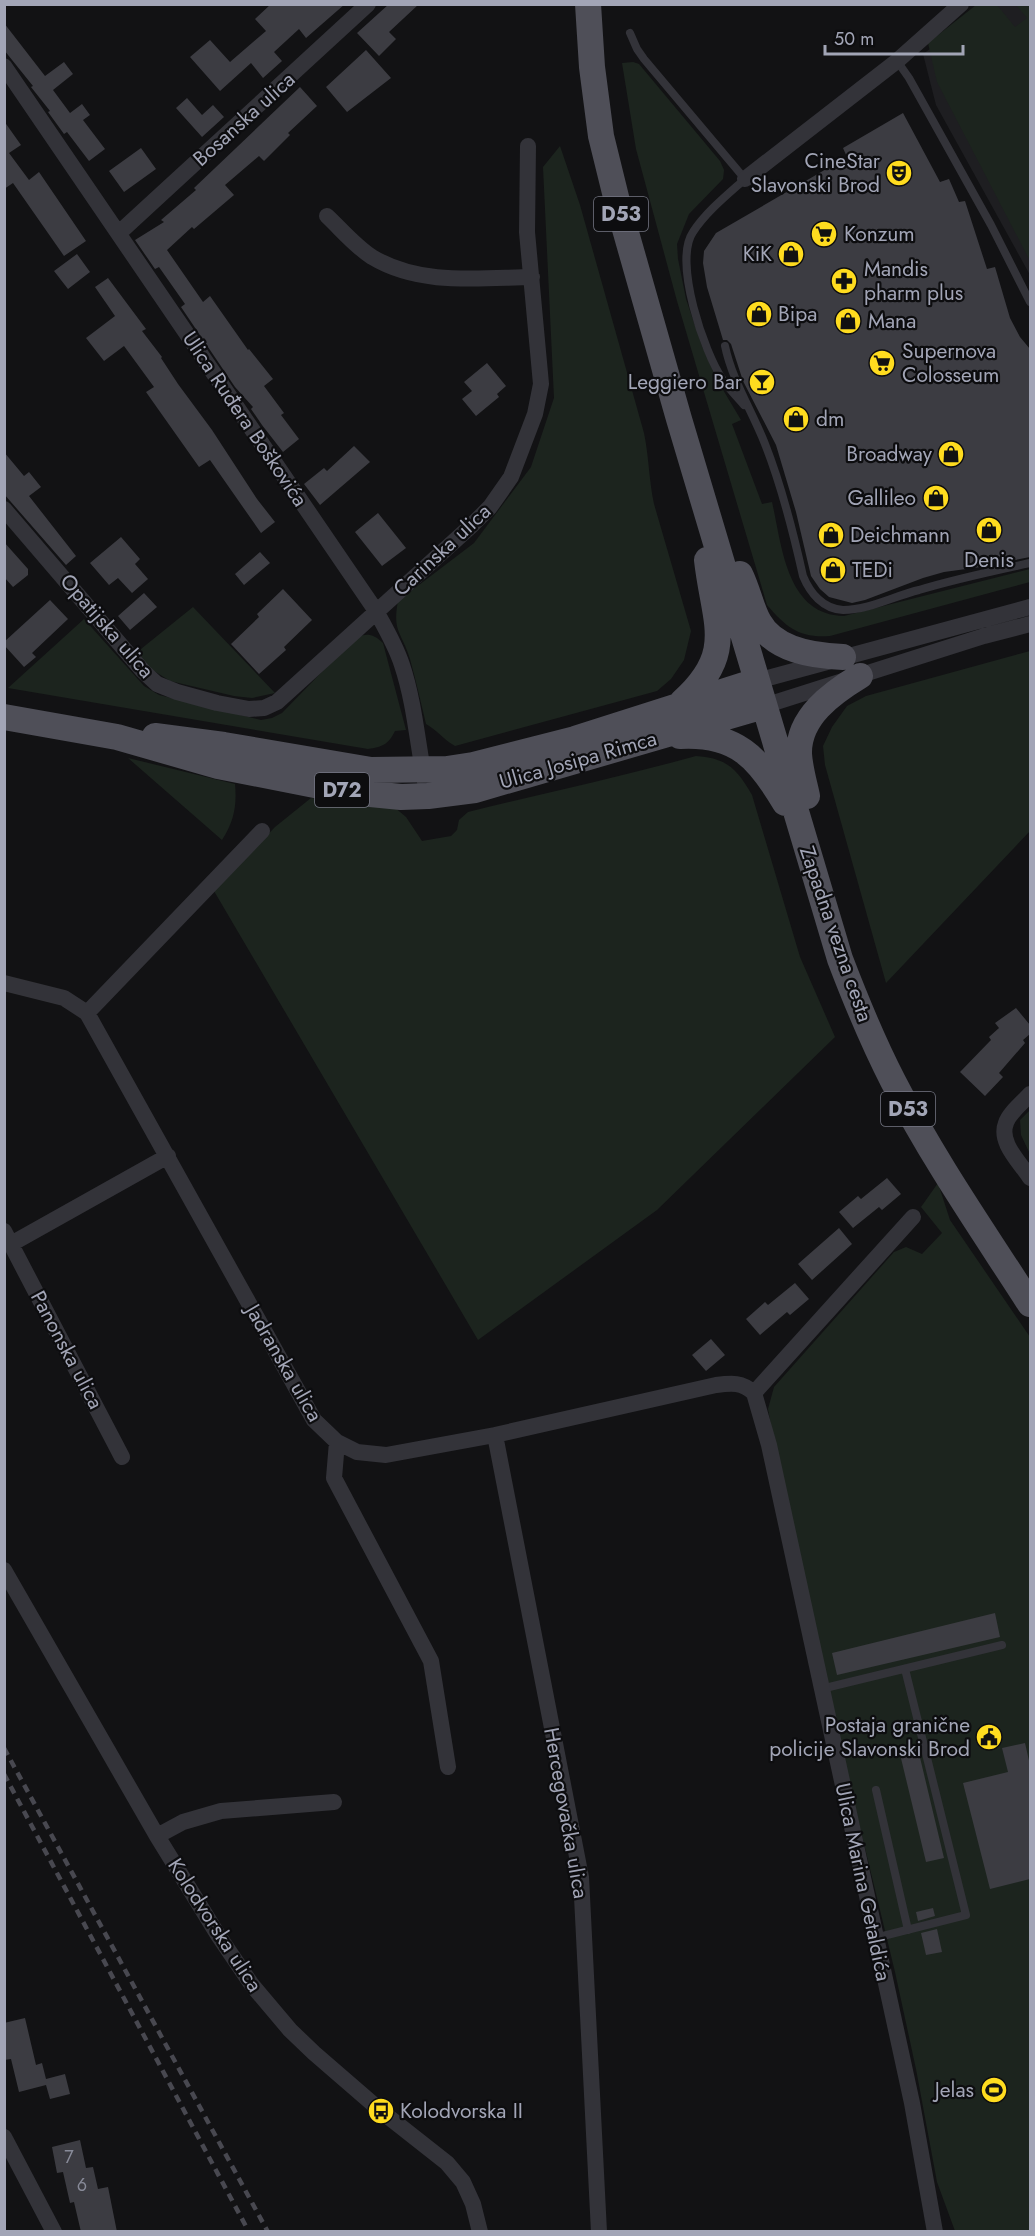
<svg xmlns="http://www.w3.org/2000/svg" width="1035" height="2236" font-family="Jost,sans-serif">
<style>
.built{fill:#1e1e21}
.green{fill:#1c241e}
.building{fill:#3c3c42}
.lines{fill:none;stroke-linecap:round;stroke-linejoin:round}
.service{stroke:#333339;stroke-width:8}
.minor{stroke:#333339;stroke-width:16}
.primary{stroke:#4f4f58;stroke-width:26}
.rail{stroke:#484850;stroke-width:4.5;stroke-dasharray:8 6;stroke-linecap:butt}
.labels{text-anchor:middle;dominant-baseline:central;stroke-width:4.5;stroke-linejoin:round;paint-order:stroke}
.number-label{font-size:18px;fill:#888b99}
.shield{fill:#0d0d0f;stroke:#757784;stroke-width:1.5}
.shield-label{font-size:20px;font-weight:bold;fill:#a2a5b6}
.street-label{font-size:21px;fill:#a2a5b6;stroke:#0d0d0f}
.poi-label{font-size:21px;fill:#a2a5b6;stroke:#0d0d0f;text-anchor:start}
</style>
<rect width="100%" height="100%" fill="#121214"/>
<path class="built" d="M991,5H1030V275L936,105L923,54Z"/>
<path class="green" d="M976,5H997L1015,27L1027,18L1016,5H1030V261L937,82L928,43Z
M633,62L639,64L720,161L724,170L723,179L689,214L677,244L678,259L686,299L702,346L716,378L741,420L732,424L762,504L772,502C782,545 786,615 844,616L1030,569V582L830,636C799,638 787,628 767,605L677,301L636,149L622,63Z
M560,146L580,205L644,433C649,457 649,481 654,504L691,631L684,660L671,679L657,691L455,746C444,740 437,730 426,724C421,703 416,681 410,659C402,632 392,632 398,601L474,543L531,467L554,398L543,167Z
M193,607L275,693L252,698L234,696L170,681L151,669L136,653Z
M84,619L144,686L159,695L261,720L272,718L282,713L349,644C362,633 370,631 383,643L406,730L395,731C388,745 382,747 368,749L8,688Z
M1030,651V831L886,983L825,765L823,746L832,727L847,706L866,696Z
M696,756C727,758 737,769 752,795L800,957L835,1037L657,1210L478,1340L214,891L275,827L311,798L394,807L406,817L422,841L451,836L457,830L459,820L468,812C544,793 621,777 696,756Z
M128,758L235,784C237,806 234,821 222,840Z
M1030,1110V1154L1021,1135L1020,1120Z
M938,1183L950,1220L1030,1337V2231H955L937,2182L916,2069L895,1972L798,1571L768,1409L774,1387L894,1252L906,1247L922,1254L942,1233L921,1207Z"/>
<path class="building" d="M271,4H345L306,38L299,29L274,52L282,61L263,78L251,63L220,91L190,57L210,40L230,62L266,31L255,19Z
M389,4H419L389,32L396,39L379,56L357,33Z
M4,23L45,76L64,62L73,74L53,90L70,113L82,104L90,115L83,120L105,149L89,161L67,132L64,134L48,112L50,111L31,87L33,86L4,50Z
M366,50L391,78L347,112L326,87Z
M300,87L317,106L288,133L290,135L264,161L259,156L225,185L234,195L194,229L192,227L167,250L203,302L210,296L248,350L249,349L273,379L264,386L284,413L281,415L299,439L283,452L262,425L251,409L253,407L235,387L181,307L185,304L159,267L155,269L135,240L164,222L161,220L196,190L194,188Z
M187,98L202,115L213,105L224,117L202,137L176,108Z
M903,113L940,182L949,179L959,202L965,201L987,269L995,267L1010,318L1020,337L1030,349V557L981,567L944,572L923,578L865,600L852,603L829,597L820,589L811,576L796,512L776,445L743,381L731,344L727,340H723L707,287L703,263L704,251L716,233L847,157L843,148Z
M4,121L21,145L9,153L29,180L39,172L86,241L64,256L13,183L4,189Z
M141,148L156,169L124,192L109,171Z
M77,254L90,272L68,289L54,271Z
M108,278L146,329L142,331L162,357L161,358L178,384L212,430L257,499L275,522L261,533L210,460L199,467L146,392L154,387L124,346L104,361L86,338L115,316L95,287Z
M487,363L506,386L497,394L499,397L476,416L462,399L472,391L464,382Z
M354,446L370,462L320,505L304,484L324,468L327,471Z
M4,452L24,476L29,472L41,487L29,496L76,556L66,565L4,494Z
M378,513L406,548L382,566L355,532Z
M121,537L140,559L135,564L148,579L132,593L118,578L109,585L90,563Z
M4,542L28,569V575L13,587L4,577Z
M260,552L270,563L244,585L235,574Z
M283,589L312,620L284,647L286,650L259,674L231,644L259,617L257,614Z
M144,593L157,607L130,630L118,616Z
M50,600L68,619L32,653L36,657L24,667L4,645V642Z
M1016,1008L1030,1025V1034L1023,1040L1025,1043L999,1073L1003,1077L985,1096L960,1072L991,1040L989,1037L999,1028L995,1023Z
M887,1178L901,1194L882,1210L879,1207L853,1228L839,1212L858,1196L861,1199Z
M839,1228L852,1244L812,1280L798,1264Z
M795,1283L809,1299L790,1315L787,1312L760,1335L746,1319L765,1302L768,1305Z
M711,1339L725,1355L706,1371L692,1355Z
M995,1613L1000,1637L837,1675L832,1653Z
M1025,1743L1030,1765V1879L990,1889L963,1783L1008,1772L1002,1748Z
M917,1745L944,1858L926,1862L899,1750Z
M933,1908L935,1916L918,1921L916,1912Z
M937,1929L942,1952L926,1955L921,1933Z
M25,2018L36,2065L42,2063L46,2079L65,2074L70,2094L50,2099L46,2085L19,2092L11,2059L4,2060V2023Z
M80,2140L86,2168L93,2167L98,2189L108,2187L117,2232H81L74,2202L70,2203L63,2172L57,2173L52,2147Z"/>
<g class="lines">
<path class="service" d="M630,33L637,49L644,59L745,179C727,195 706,212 693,232C673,261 704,353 723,380C729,389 737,397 744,405
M897,61L909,78L991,225L1030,302
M725,346C732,380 752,411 765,444C782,487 793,531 803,576C810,593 823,609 843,610C869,610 894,596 919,590C955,579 993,571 1030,563
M821,1689L1002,1645
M876,1790L908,1930
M875,1938L966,1915L905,1669"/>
<path class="minor" d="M4,66L376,611C386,629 396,646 402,665C416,707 418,753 428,796
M745,179L897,61L961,4
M327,216C341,229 355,246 372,257C420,286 478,278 532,277
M119,233L368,4
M4,509L143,671L157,684L177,692L217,703L249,709L264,708L277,702L471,526L490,507L511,477L535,414L541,384L527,232L528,146
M757,681L1030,607
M764,706L984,636L1030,624
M4,983L64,998L87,1013L314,1420L337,1442L357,1452L386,1455L495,1435L716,1385C732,1383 742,1382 754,1393
M87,1013L262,831
M1030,1094C1023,1102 1009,1113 1006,1123C998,1143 1021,1163 1030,1178
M4,1231L122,1457
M11,1244L168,1156
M754,1393L769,1445L912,2103L935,2232
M754,1393L913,1217
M495,1435L581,1877L599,2232
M337,1442L334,1478L431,1661L448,1767
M4,1570L157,1836L218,1935L252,1985L290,2030L314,2053L381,2111L447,2163L463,2182L473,2204L480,2232
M157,1836L183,1822L221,1811L334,1802
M4,2137L54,2232"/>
<path class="primary" d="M588,4L592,67L601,136L617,201L679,419L840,959C856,1001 873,1042 893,1081C933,1159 983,1231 1030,1304
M740,574C748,590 751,608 759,622C775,651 814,656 843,657
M682,702C737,653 714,623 707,560
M4,717L117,737L218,766L350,792L401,797L428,796L475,790L764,706
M155,736L224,745L371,770L447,769L473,765L575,739L757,681
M680,736C736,733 758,757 785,803
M807,796C804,782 800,769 799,754C798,717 832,693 860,676"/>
<path class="rail" d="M4,1748L268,2232
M4,1774L249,2232"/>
</g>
<defs>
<symbol id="theatre-disc" viewBox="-11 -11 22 22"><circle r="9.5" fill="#ffdc1f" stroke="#0d0d0f"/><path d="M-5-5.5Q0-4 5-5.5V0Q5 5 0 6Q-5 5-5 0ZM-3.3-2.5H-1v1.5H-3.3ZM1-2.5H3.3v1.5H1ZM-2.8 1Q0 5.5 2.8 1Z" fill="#111"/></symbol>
<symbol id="supermarket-disc" viewBox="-11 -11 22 22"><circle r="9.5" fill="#ffdc1f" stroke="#0d0d0f"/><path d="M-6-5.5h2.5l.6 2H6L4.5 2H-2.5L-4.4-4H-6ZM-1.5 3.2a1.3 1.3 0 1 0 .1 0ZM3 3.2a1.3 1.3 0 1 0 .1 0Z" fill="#111"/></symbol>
<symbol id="shop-disc" viewBox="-11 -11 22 22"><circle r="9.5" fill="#ffdc1f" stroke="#0d0d0f"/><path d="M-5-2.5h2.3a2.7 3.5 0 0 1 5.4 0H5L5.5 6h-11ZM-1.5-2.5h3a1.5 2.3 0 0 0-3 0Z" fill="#111"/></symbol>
<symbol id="pharmacy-disc" viewBox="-11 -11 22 22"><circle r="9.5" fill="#ffdc1f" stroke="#0d0d0f"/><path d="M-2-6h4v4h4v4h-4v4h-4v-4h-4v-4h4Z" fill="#111"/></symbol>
<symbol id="bar-disc" viewBox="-11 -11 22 22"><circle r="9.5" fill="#ffdc1f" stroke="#0d0d0f"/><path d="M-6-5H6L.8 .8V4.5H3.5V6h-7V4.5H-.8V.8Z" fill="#111"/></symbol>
<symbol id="civic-disc" viewBox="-11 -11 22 22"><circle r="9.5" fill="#ffdc1f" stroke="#0d0d0f"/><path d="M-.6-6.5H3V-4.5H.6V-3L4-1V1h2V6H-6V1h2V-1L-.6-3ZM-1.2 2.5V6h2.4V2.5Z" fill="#111"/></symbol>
<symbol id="stadium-disc" viewBox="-11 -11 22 22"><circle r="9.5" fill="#ffdc1f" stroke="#0d0d0f"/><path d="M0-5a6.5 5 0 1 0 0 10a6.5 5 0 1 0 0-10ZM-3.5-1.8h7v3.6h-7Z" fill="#111"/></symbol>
<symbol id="bus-disc" viewBox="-11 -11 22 22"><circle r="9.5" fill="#ffdc1f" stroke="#0d0d0f"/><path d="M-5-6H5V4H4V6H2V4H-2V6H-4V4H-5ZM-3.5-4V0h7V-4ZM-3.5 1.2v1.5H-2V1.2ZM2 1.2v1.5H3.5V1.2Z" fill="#111"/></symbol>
</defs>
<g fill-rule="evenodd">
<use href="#theatre-disc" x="884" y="158" width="30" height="30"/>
<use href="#supermarket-disc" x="809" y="219" width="30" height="30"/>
<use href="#shop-disc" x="776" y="239" width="30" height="30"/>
<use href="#pharmacy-disc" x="829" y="266" width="30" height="30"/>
<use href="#shop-disc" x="744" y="299" width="30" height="30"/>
<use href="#shop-disc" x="833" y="306" width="30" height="30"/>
<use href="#supermarket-disc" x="867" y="348" width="30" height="30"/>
<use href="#bar-disc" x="747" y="367" width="30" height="30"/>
<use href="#shop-disc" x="781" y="404" width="30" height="30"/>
<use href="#shop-disc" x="936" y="439" width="30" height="30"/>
<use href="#shop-disc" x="921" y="483" width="30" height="30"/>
<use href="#shop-disc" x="974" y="515" width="30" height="30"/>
<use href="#shop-disc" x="816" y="520" width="30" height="30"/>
<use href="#shop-disc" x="818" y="555" width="30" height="30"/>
<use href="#civic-disc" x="974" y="1722" width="30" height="30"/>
<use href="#stadium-disc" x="979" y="2075" width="30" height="30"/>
<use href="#bus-disc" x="366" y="2096" width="30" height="30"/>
</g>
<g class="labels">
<g class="number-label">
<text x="69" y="2157">7</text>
<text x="82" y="2185">6</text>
</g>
<g class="shield">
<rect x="594" y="197" width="54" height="34" rx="4.5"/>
<rect x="315" y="773" width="54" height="34" rx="4.5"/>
<rect x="881" y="1092" width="54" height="34" rx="4.5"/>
</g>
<g class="shield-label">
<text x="621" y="214">D53</text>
<text x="342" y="790">D72</text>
<text x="908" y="1109">D53</text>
</g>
<g class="street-label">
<text transform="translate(244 119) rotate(-42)">Bosanska ulica</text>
<text transform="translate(245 419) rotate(56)">Ulica Ruđera Boškovića</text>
<text transform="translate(442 550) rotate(-43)">Carinska ulica</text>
<text transform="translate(107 626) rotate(49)">Opatijska ulica</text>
<text transform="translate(578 760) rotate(-16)">Ulica Josipa Rimca</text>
<text transform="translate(836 934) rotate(71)">Zapadna vezna cesta</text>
<text transform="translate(67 1350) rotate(62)">Panonska ulica</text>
<text transform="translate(284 1363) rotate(60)">Jadranska ulica</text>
<text transform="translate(566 1813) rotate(80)">Hercegovačka ulica</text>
<text transform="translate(863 1882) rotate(78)">Ulica Marina Getaldića</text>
<text transform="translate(215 1925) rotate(57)">Kolodvorska ulica</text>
</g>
<g class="poi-label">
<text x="880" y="161" text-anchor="end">CineStar<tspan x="880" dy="24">Slavonski Brod</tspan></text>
<text x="844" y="234">Konzum</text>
<text x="772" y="254" text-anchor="end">KiK</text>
<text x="864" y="269">Mandis<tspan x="864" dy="24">pharm plus</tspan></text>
<text x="778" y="314">Bipa</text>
<text x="868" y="321">Mana</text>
<text x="902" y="351">Supernova<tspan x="902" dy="24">Colosseum</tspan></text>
<text x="742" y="382" text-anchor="end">Leggiero Bar</text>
<text x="816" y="419">dm</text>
<text x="932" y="454" text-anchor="end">Broadway</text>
<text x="916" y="498" text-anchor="end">Gallileo</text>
<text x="850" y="535">Deichmann</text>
<text x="989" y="560" text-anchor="middle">Denis</text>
<text x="852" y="570">TEDi</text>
<text x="970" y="1725" text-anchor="end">Postaja granične<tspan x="970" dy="24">policije Slavonski Brod</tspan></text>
<text x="974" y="2090" text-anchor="end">Jelas</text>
<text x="400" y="2111">Kolodvorska II</text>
</g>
</g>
<rect width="1035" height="2236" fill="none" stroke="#a2a5b6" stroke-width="12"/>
<path d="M825 45v9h138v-9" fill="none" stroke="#a2a5b6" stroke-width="3"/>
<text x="834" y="45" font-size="18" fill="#a2a5b6" stroke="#0d0d0f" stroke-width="4.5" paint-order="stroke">50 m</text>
</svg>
